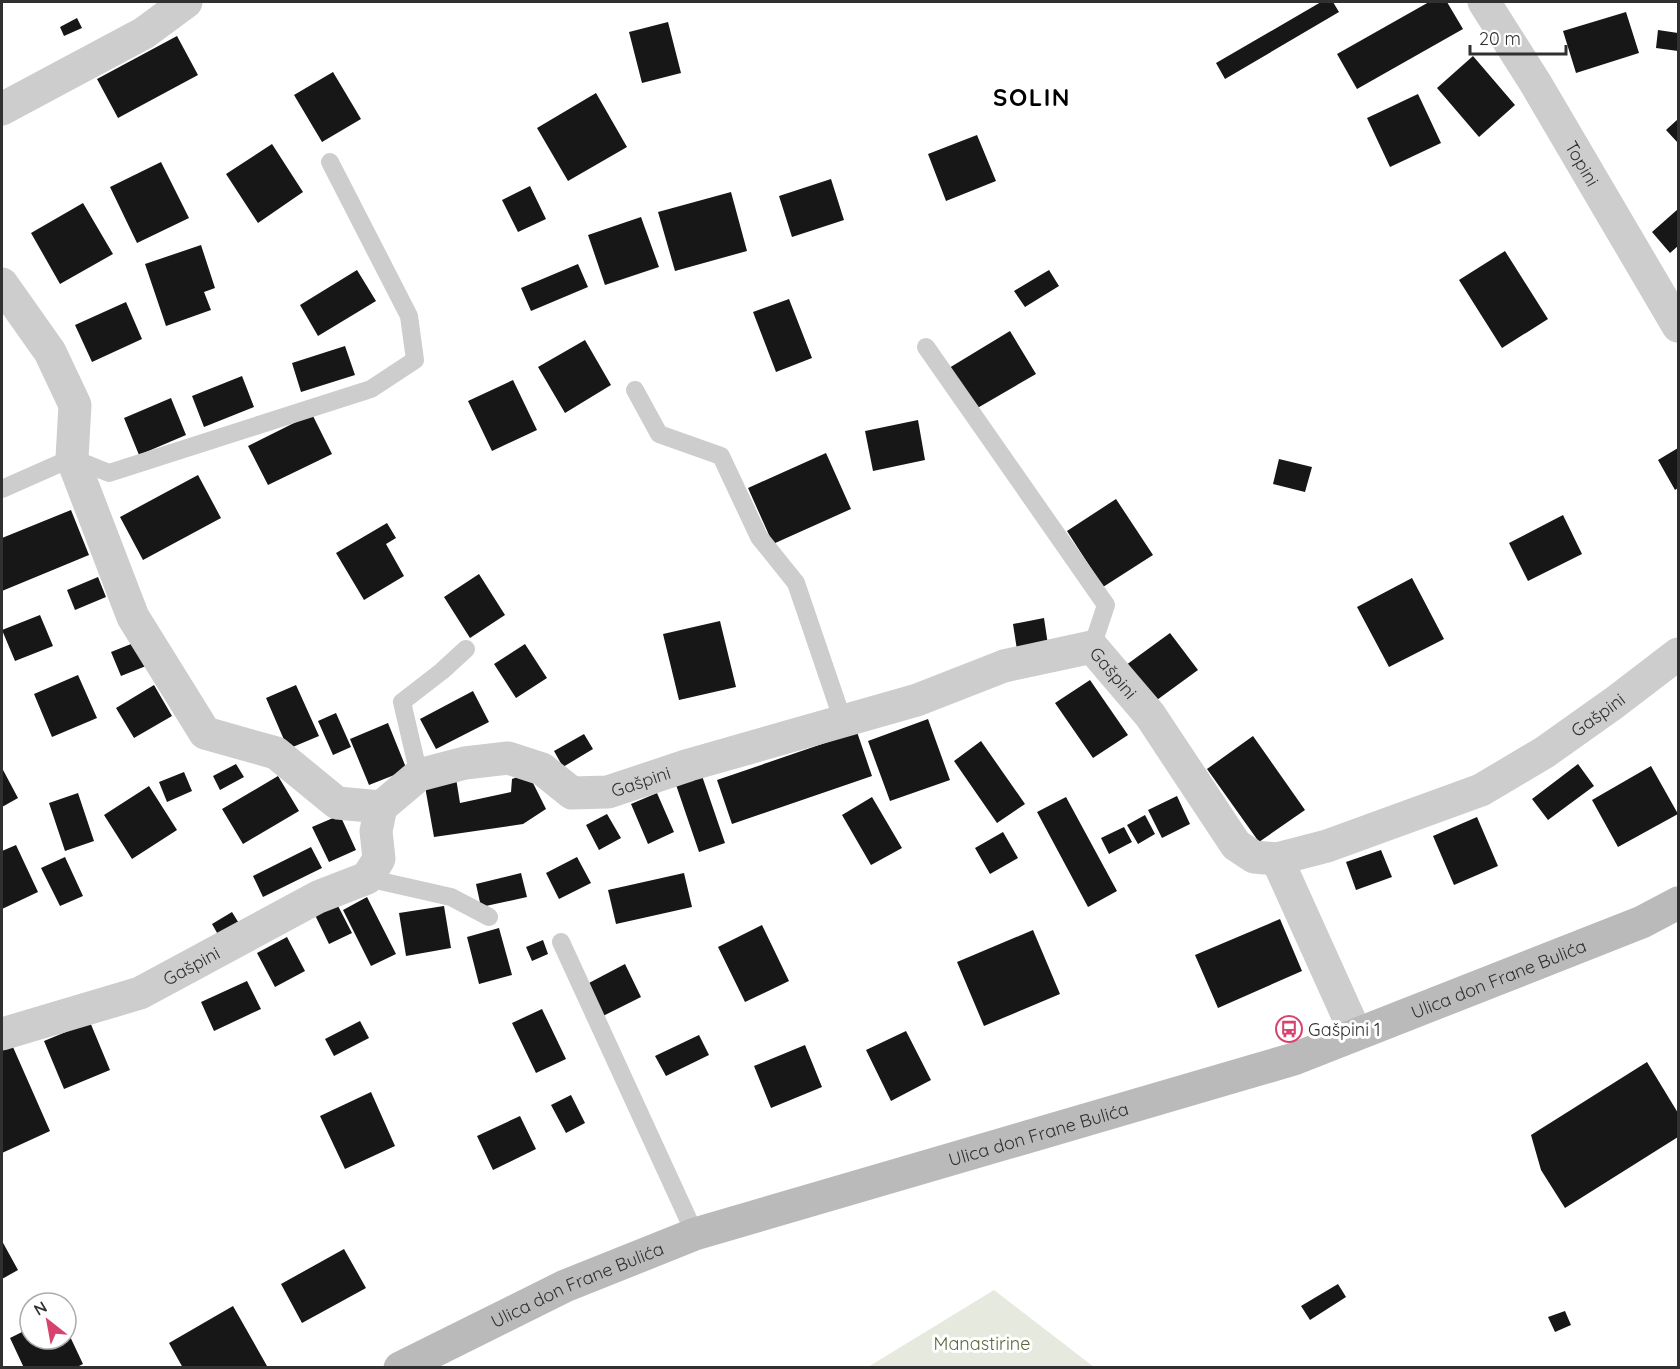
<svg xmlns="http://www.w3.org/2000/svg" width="1680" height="1369" font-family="Quicksand,sans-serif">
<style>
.green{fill:#e6e9dd}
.building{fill:#171717}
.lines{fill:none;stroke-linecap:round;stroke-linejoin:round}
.lane{stroke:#cdcdcd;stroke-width:18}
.street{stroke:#cdcdcd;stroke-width:33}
.secondary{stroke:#bababa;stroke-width:33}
.labels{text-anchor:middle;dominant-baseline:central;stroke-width:6;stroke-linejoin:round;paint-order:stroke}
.street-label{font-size:18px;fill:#303030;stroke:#fff}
.poi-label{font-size:18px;fill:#303030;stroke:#fff;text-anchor:start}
.park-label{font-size:18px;fill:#5c6841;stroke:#fff}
.district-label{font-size:24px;font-weight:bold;letter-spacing:1.5px;fill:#000;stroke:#fff}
</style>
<rect width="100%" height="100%" fill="#fff"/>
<path class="green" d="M994,1290L1094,1367H868Z"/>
<path class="building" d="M1321,2H1333L1339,12L1225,79L1216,63Z
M1429,2H1447L1463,29L1357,89L1337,54Z
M1626,12L1639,53L1576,73L1563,31Z
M77,18L82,28L64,36L60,27Z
M668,22L681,73L642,83L629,32Z
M1658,30L1678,33V51L1656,48Z
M177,36L198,75L118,118L97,79Z
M1473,56L1515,105L1479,137L1437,88Z
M333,72L361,119L322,142L294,95Z
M596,93L627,147L568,181L537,128Z
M1418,94L1441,143L1390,167L1367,118Z
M1678,119V143L1666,130Z
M977,135L996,181L946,201L928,154Z
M272,144L303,192L258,223L226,174Z
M161,162L189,218L137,243L110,187Z
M831,179L844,220L792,237L779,196Z
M530,186L546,219L518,232L502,200Z
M731,192L747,251L675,271L658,212Z
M83,203L113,254L60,284L31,233Z
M1678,209V246L1670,253L1652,232Z
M641,217L659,267L605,285L588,235Z
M201,245L215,288L204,292L211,310L166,326L145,264Z
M1505,251L1548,319L1502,348L1459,280Z
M578,264L588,287L531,311L521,288Z
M357,270L376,301L318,336L300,305Z
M1049,270L1059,286L1025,307L1014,291Z
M789,299L812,358L776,372L753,312Z
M126,302L142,339L92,362L75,325Z
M1010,331L1036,374L974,410L949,368Z
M585,340L611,385L565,413L538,367Z
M345,346L355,375L301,392L292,363Z
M242,376L254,407L204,427L192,396Z
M513,380L537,430L492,451L468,401Z
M171,398L186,435L139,455L124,418Z
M312,414L332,454L268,485L248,446Z
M918,420L925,460L873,471L865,431Z
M1678,448V488L1675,490L1658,460Z
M826,453L851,509L773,544L748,488Z
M1279,459L1312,467L1305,492L1273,484Z
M198,475L221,518L143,560L120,517Z
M1116,499L1153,555L1103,587L1067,531Z
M71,510L89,555L2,591V538Z
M1563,515L1582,554L1528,581L1509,543Z
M387,523L396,538L386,544L404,576L364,600L336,553Z
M479,574L505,615L470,638L444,597Z
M98,577L106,597L75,610L67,590Z
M1412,578L1444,639L1389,667L1357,607Z
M40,615L53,646L15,661L2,630Z
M1044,618L1048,645L1017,650L1013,624Z
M720,621L736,687L679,700L663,634Z
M1170,633L1198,670L1150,705L1122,668Z
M141,640L151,664L121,676L111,652Z
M525,644L547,678L516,698L494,664Z
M78,675L97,718L52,737L34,694Z
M1090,680L1128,735L1093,758L1055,703Z
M154,685L172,716L134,738L116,708Z
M296,685L319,736L288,749L266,698Z
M473,691L489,722L436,749L420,719Z
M336,713L351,747L333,755L318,721Z
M928,719L950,780L890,801L868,741Z
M388,723L407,770L369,785L350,739Z
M857,732L872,776L732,824L717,780Z
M584,734L593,749L563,767L554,751Z
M1253,736L1305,810L1259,842L1207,769Z
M981,741L1025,804L997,823L954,761Z
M236,764L244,777L220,790L213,776Z
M1578,764L1594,786L1548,820L1532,799Z
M1651,766L1678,814L1618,847L1592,800Z
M2,768L18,798L2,807Z
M700,770L725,843L699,852L674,779Z
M184,772L192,791L167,802L159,782Z
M528,773L546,809L523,824L434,837L424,781L456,778L460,803L511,792L512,779Z
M278,776L299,811L243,844L222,809Z
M149,786L177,830L132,859L104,815Z
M78,793L94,841L65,851L49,803Z
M657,793L674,832L648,844L631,804Z
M1177,796L1190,824L1162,838L1148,810Z
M872,797L902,848L871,865L842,815Z
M1066,797L1117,891L1088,907L1037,812Z
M607,814L621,838L599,850L586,825Z
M340,815L356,850L329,862L312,827Z
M1145,815L1155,834L1138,844L1127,825Z
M1477,817L1498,866L1454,885L1433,836Z
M1124,827L1132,842L1109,854L1101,838Z
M1003,832L1018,858L990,874L975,848Z
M16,845L38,892L2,909V851Z
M311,847L322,868L263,897L253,876Z
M1381,850L1392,877L1356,890L1346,862Z
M65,857L83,896L60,906L41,868Z
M577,857L591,883L559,899L546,873Z
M521,873L527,897L481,907L476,884Z
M684,873L692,907L616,924L608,890Z
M367,897L396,954L371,966L343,910Z
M336,902L352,933L329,944L314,913Z
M444,906L451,948L406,956L399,913Z
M232,912L240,925L220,938L212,924Z
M1280,919L1302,971L1218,1008L1195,955Z
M762,925L789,981L745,1002L718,947Z
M499,928L512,975L479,984L467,937Z
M1033,930L1060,994L984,1026L957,962Z
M287,937L305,971L275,987L257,953Z
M543,940L548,954L532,961L526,947Z
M625,964L641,997L603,1016L587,984Z
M247,981L261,1009L214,1031L201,1002Z
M542,1009L566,1059L536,1073L512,1023Z
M360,1021L369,1038L334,1056L325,1039Z
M90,1022L110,1070L64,1089L44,1041Z
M906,1031L931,1080L891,1101L866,1050Z
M699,1035L709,1055L666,1076L655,1056Z
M9,1038L50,1131L2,1153V1042Z
M805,1045L822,1087L771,1108L754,1066Z
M1647,1062L1678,1113V1137L1565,1208L1541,1170L1531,1135Z
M371,1092L395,1146L345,1169L320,1116Z
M571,1095L585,1123L566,1133L551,1105Z
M520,1116L536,1149L493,1170L477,1136Z
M2,1241L18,1270L2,1279Z
M344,1249L366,1288L302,1323L281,1284Z
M1338,1284L1346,1297L1310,1320L1301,1306Z
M233,1306L267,1366L264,1368H183L169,1343Z
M1565,1311L1571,1325L1555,1332L1548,1317Z
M30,1328V1339H66V1328L83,1364L75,1368H24L10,1338Z"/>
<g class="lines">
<path class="lane" d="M926,347L1106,605L1092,647
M635,390L659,434L721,456L759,537L796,583L843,721
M2,489L72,458L109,473L371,389L415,360L409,316L330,162
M419,775L402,702L442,671L466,649
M367,878L451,897L489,917
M561,942L695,1234"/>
<g class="street">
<path id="s1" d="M1484,2L1536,84L1678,326"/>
<path d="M2,109L144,33L186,2"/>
<path d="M2,284L50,352L75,405L72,458L133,617L205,733L276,753L337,803L381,807"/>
<path d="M1277,859L1356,1034"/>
<path id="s2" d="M2,1034L140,993L318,897L367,878L379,859L376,831L381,807L419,775L465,763L508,758L542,769L572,793L608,792L689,765L917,700L1004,666L1092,647L1150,715L1236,845L1254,857L1277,859L1327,846L1481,790L1545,752L1614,703L1678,654"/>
</g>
<path class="secondary" id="s3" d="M400,1368L565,1286L695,1234L1294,1059L1642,922L1678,903"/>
</g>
<defs>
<symbol id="bus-ring" viewBox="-11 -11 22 22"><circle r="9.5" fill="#fff" stroke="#d6436e" stroke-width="1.5"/><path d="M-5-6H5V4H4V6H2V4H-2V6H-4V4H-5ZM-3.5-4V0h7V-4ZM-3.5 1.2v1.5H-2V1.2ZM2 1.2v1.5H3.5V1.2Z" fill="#d6436e"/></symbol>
</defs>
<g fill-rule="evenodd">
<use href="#bus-ring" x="1274" y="1014" width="30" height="30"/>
</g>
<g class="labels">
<g class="street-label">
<text stroke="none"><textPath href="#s1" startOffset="189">Topini</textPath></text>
<text stroke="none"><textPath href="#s2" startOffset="1264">Gašpini</textPath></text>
<text stroke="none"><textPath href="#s2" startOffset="1875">Gašpini</textPath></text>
<text stroke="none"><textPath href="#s2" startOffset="759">Gašpini</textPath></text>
<text stroke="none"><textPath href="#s2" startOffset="202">Gašpini</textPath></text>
<text stroke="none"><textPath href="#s3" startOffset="1168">Ulica don Frane Bulića</textPath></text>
<text stroke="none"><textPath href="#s3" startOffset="682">Ulica don Frane Bulića</textPath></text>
<text stroke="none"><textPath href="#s3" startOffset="196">Ulica don Frane Bulića</textPath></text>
</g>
<g class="poi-label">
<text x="1308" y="1029">Gašpini 1</text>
</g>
<g class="park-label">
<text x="982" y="1343">Manastirine</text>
</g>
<g class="district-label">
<text x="1032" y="97">SOLIN</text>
</g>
</g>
<rect width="1680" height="1369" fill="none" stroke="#303030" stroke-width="6"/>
<g transform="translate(48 1321) rotate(329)"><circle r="28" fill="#ffffff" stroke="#acacac" stroke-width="1.5"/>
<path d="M0-4.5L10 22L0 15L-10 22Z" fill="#d6436e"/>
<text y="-9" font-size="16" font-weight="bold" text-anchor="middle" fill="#303030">N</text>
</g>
<path d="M1470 45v9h96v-9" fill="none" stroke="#303030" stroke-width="3"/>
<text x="1479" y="45" font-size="18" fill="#303030" stroke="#ffffff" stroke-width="4.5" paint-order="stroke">20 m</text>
</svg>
